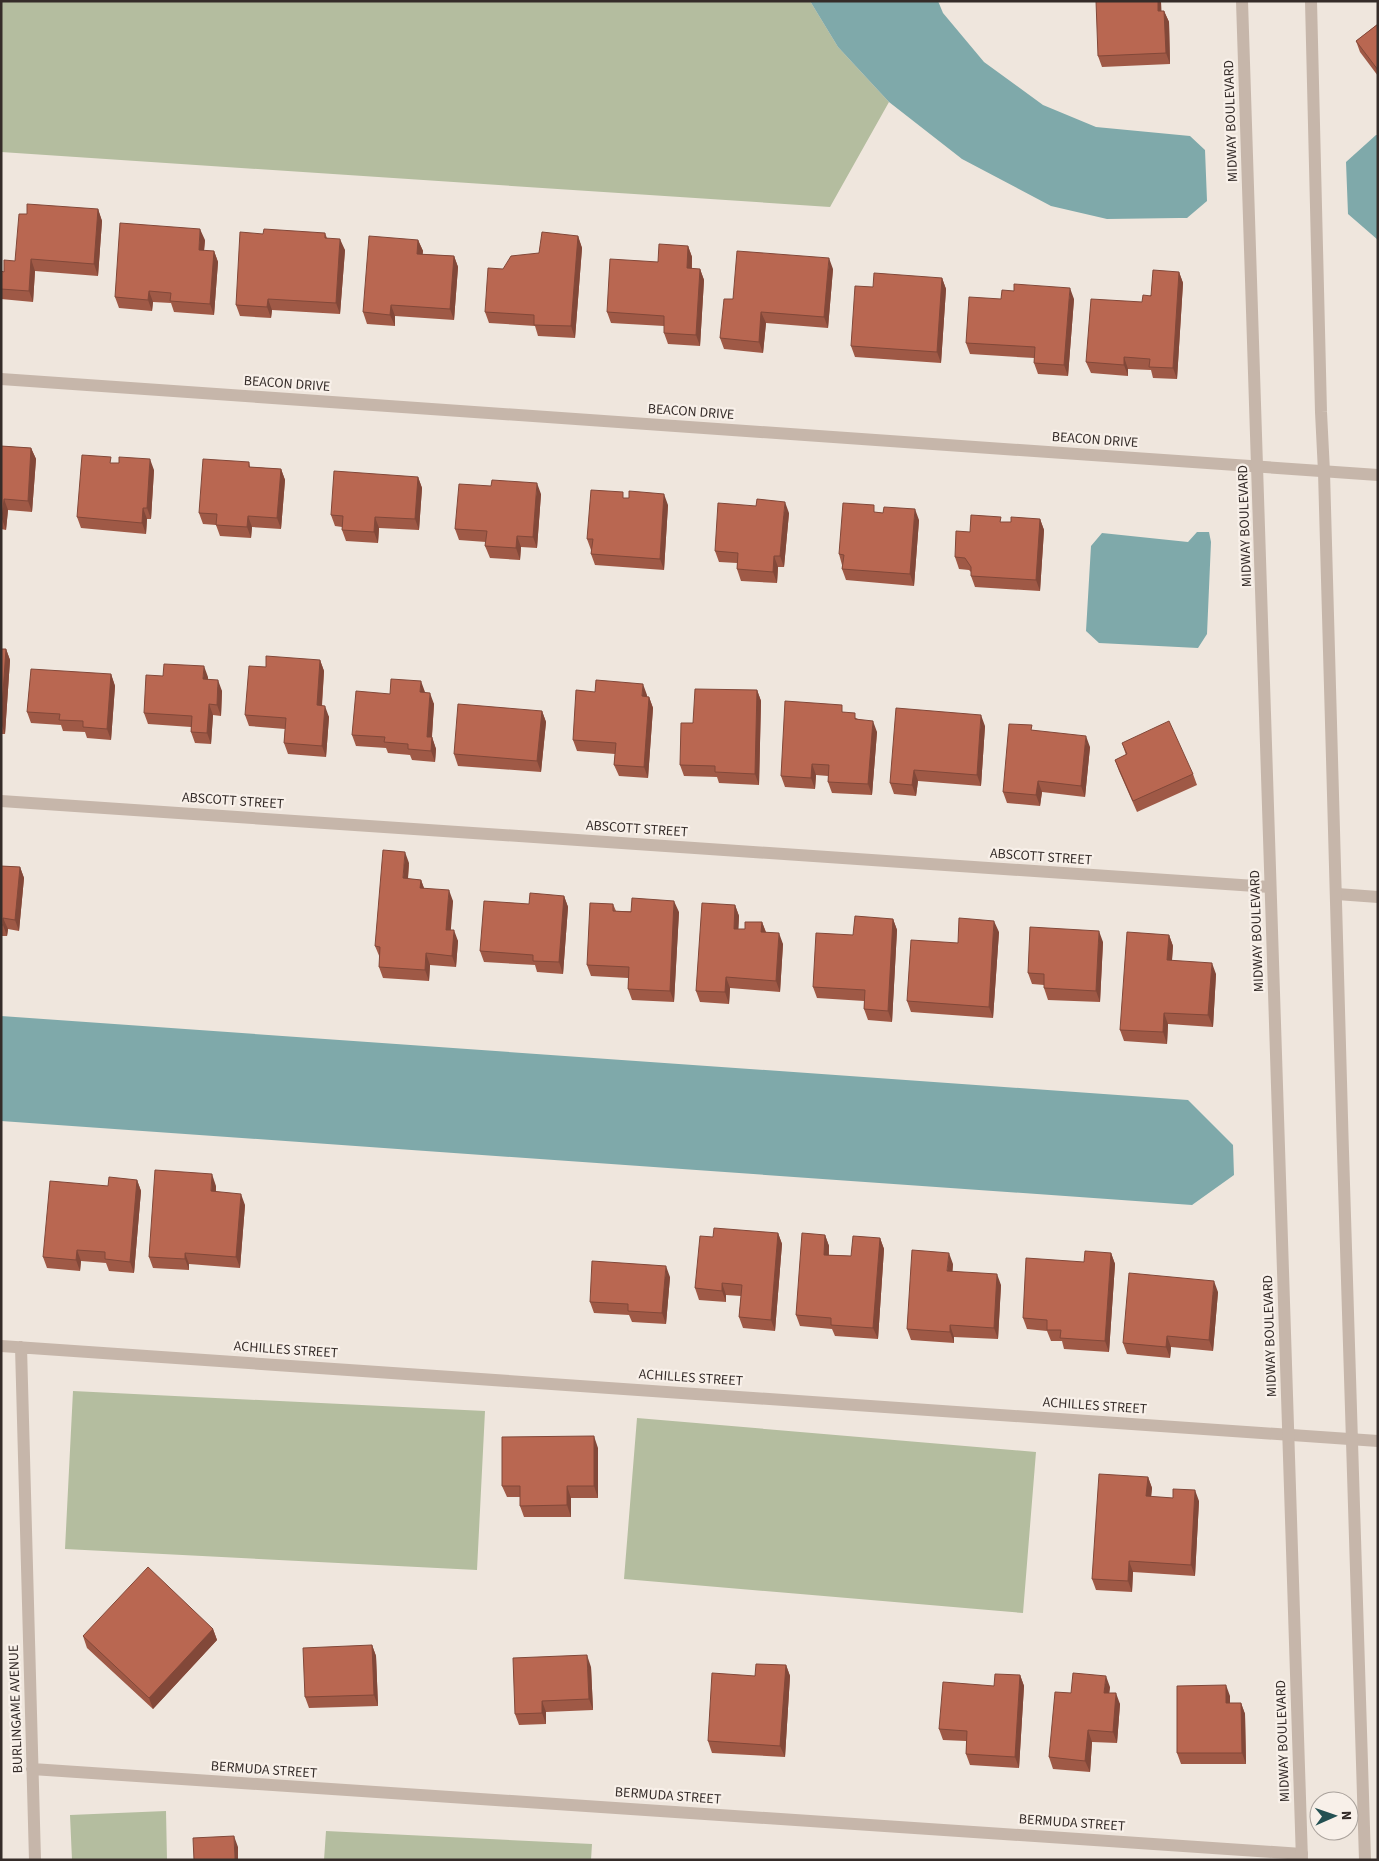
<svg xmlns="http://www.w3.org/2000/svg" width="1379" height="1861" font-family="'Source Sans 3',sans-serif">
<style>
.green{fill:#b4bd9f}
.water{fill:#7fa9aa}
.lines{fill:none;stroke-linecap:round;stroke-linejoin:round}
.minor{stroke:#c6b6aa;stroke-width:12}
.tertiary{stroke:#c6b6aa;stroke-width:12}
.wall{fill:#9f5946}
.shaded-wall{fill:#824839}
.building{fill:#b96751;stroke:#824839}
.labels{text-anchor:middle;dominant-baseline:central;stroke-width:4.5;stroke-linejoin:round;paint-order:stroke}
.street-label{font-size:14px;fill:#352c29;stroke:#f8f0e9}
</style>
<rect width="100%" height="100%" fill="#efe6dd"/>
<path class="green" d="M1,1H810L838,47L889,102L830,207L1,152Z
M73,1391L485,1411L477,1570L65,1549Z
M637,1418L1036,1452L1023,1613L624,1579Z
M166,1811L167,1860H72L70,1815Z
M326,1831L592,1844L591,1860H324Z"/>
<path class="water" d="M810,1H938L943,13L984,62L1043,105L1096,127L1190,136L1205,150L1207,201L1187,218H1179L1107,219L1051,206L962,159L889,102L838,47Z
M1376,135H1378V240L1348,214L1346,162Z
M1197,532H1209L1211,542L1207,634L1198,648L1099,643L1086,631L1091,546L1102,533L1188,542Z
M1,1016L1188,1100L1233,1145L1234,1175L1192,1205L1,1121Z"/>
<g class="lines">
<path class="minor" d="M1,379L1378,475
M1,801L1270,887
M1337,894L1378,897
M1,1346L1378,1441
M21,1347L35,1860
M32,1769L1302,1854"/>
<path class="tertiary" d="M1242,1L1302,1860
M1311,1L1321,412L1324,472C1337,935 1349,1397 1365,1860"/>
</g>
<path class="wall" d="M1162,11H1164L1169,22L1170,64L1102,67L1098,56Z
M1378,24V76L1360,52L1356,41Z
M98,209L102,221L98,276L35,271L33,302L1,299V271L4,272L15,261L27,214Z
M325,233L327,238L345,250L340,314L272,310L271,318L240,316L236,305L263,234Z
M578,236L582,248L575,338L538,336L535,326L489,323L485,312L503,269Z
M205,240L204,251H214L218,262L214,315L174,312L171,303L153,302L152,311L119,308L115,297Z
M418,240L423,251L422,254L454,256L458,267L454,320L395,316V326L367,324L363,312Z
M688,246L692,257V269H700L704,280L700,346L668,344L664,333V326L611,323L607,312L658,262Z
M833,269L828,328L766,323L763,353L724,349L720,338L733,299Z
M1179,272L1183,283L1177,379L1153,378L1151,370L1128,369V376L1091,373L1086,362L1142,302Z
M942,278L946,289L941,363L855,357L851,346L873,287Z
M1001,299H1074L1068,376L1038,374L1034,363V358L970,354L966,343Z
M1,446L31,448L36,459L32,512L8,510L6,530L1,529Z
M249,462L250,467L281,469L285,480L281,529L252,527L251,538L220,536L216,525L203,524L199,513Z
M113,463L154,470L151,519H147L146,534L81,528L77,517Z
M418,477L422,488L419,530L379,528L378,543L346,541L342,530V527L335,526L331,515Z
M541,494L537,548L521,547L520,560L490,558L485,546L486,542L459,540L455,529Z
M625,498L668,505L664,570L595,565L591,554V550L587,539Z
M877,512L919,520L914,586L846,580L842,569V565L839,554Z
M789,513L784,567H778L777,583L741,581L737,569V563L719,562L715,551Z
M1040,519L1044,530L1040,591L975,587L971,576V572L969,570L959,569L955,557L970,532L1002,522H1011Z
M1,649H6L10,660L5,734H1Z
M320,660L324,671L322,706L329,717L326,757L288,754L284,743L285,729L249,726L245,715L266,667Z
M111,674L115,686L111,740L87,738L85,732L63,731L61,725L31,723L27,712Z
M163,676L208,677V679L222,691L221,716L213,715L211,744L195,743L191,732V727L148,724L144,713Z
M757,690L761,701L759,785L719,783L717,777L684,776L680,765L693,723Z
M425,692L434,704L432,737L436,749L435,762L412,760L410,755L388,753L386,748L356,746L352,735Z
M647,695V697H649L653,708L648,778L619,776L614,765L615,754L577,751L573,740Z
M542,711L546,722L541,772L458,766L454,754Z
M844,712L858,719L877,732L872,795L832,793L828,782V776L816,775L815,789L785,787L781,776Z
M985,726L981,786L918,781L916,796L894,794L890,783Z
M1033,730L1090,747L1085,797L1042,792L1040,806L1007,803L1003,792Z
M1122,743L1193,774L1197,785L1137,812L1119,771L1115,760L1126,755Z
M409,863L408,879L421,880L424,888L453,901L450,930L458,941L456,967L430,965L429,981L383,978L379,967L380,958L375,946Z
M1,866L20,867L24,878L19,931L8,929L7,936H1Z
M564,896L568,907L563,974L537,972L535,965L484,962L480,951L529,904Z
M613,904L616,911L679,912L674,1002L632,1000L628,989V978L591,976L587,965Z
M735,905L739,916L738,929H745L762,922L766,932L783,944L780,992L730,988L729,1004L700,1002L696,991Z
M893,919L897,930L892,1022L868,1020L864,1009V1001L817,998L813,987L853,935Z
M999,932L993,1018L911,1012L907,1001L958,943Z
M1169,935L1173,946L1172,961L1216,974L1213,1027L1168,1024L1167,1044L1124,1041L1120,1030Z
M1103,942L1100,1002L1048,1000L1044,988V985L1032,984L1028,973Z
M137,1180L141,1191L134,1273L109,1271L106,1263L81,1261L80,1271L47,1268L43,1257L108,1186Z
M216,1186V1192L245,1205L240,1268L189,1264V1270L153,1268L149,1257Z
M778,1233L782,1244L775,1331L743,1328L739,1317L741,1296L726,1295V1302L699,1300L695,1288L713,1237Z
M825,1235L829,1246V1255L851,1256L880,1238L884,1249L878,1339L835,1336L832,1329L800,1326L796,1315Z
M1111,1253L1115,1264L1109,1352L1064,1349L1062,1341H1051L1047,1331L1027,1329L1023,1318L1084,1262Z
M953,1264L952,1271L1001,1285L998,1339L954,1337V1343L911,1340L907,1329Z
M670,1277L666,1324L632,1322L629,1315L594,1313L590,1302Z
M1218,1292L1213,1351L1171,1347L1170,1358L1127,1354L1123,1343Z
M598,1448V1498H571V1517H524L520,1506V1497H507L502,1486Z
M1148,1477L1152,1488L1151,1497L1173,1498L1199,1501L1195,1576L1133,1572L1132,1592L1096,1590L1092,1579Z
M213,1629L217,1640L153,1709L87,1648L83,1636Z
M372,1645L376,1656L378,1706L309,1708L305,1697Z
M786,1665L790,1676L785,1757L712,1753L708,1741L755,1676Z
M591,1667L593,1710L546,1712V1724L519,1725L515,1714Z
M1020,1675L1024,1686L1019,1768L970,1765L966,1754V1741L943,1740L939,1729L994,1686Z
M1110,1687L1109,1693L1120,1704L1117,1743L1092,1742L1090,1772L1053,1769L1049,1757L1071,1693Z
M1230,1696V1703H1241L1245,1714L1246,1764H1181L1177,1753Z"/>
<path class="shaded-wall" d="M1158,1H1161L1162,22L1158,11Z
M1164,11L1169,22L1170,64L1166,53Z
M98,209L102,221L98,276L94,264Z
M200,229L205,240L203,261L199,250Z
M578,236L582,248L575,338L571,326Z
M340,239L345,250L340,314L336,303Z
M418,240L423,251L422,265L417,254Z
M688,246L692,257L691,280L687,268Z
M214,251L218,262L214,315L210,304Z
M454,256L458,267L454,320L450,309Z
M829,258L833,269L828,328L824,317Z
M31,259L35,271L33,302L29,291Z
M700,269L704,280L700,346L696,335Z
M1179,272L1183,283L1177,379L1173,368Z
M942,278L946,289L941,363L937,352Z
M1070,288L1074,299L1068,376L1064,365Z
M149,291L153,302L152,311L148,300Z
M268,299L272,310L271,318L267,307Z
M391,305L395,316V326L390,315Z
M761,312L766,323L763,353L759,342Z
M1124,357L1128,369V376L1124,365Z
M31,448L36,459L32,512L28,501Z
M150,459L154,470L151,519L147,508Z
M281,469L285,480L281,529L277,518Z
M418,477L422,488L419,530L415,519Z
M537,483L541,494L537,548L533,537Z
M664,494L668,505L664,570L660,559Z
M4,499L8,510L6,530L2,519Z
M785,502L789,513L784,567L780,556Z
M143,508L147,519L146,534L142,523Z
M915,509L919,520L914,586L910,574Z
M248,516L252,527L251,538L247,527Z
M375,517L379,528L378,543L374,532Z
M1040,519L1044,530L1040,591L1036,580Z
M517,536L521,547L520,560L516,548Z
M774,556L778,567L777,583L773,572Z
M6,649L10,660L5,734L1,723V721Z
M320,660L324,671L321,716L317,705Z
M204,666L208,677L207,690L203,679Z
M111,674L115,686L111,740L107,729Z
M218,680L222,691L221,716L217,705Z
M421,681L425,692L424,703L420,692Z
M643,684L647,695L646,707L642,696Z
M757,690L761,701L759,785L755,774Z
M430,693L434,704L431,748L427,737Z
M649,697L653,708L648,778L644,767Z
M209,704L213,715L211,744L207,733Z
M325,706L329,717L326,757L322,746Z
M542,711L546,722L541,772L537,761Z
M981,715L985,726L981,786L977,775Z
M873,721L877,732L872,795L868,784Z
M1086,736L1090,747L1085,797L1081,786Z
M432,737L436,749L435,762L431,751Z
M812,764L816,775L815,789L811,778Z
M914,770L918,781L916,796L912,785Z
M1038,781L1042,792L1040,806L1036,795Z
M405,852L409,863L407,889L403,878Z
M20,867L24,878L19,931L15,920Z
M421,880L425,891L420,888Z
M449,890L453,901L450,941L446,930Z
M564,896L568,907L563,974L559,962Z
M674,901L679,912L674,1002L670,991Z
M735,905L739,916L738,940L734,929Z
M3,918L8,929L7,936L3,925Z
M893,919L897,930L892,1022L888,1011Z
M994,921L999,932L993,1018L989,1007Z
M762,922L766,933L761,932Z
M454,930L458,941L456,967L452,956Z
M1099,931L1103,942L1100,1002L1096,991Z
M779,933L783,944L780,992L776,981Z
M1169,935L1173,946L1171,971L1167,960Z
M426,953L430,965L429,981L425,970Z
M1212,963L1216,974L1213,1027L1208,1015Z
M726,977L730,988L729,1004L725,992Z
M1164,1013L1168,1024L1167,1044L1163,1032Z
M212,1174L216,1186L215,1202L211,1191Z
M137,1180L141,1191L134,1273L130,1262Z
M241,1194L245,1205L240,1268L236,1257Z
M778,1233L782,1244L775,1331L771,1320Z
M825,1235L829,1246L828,1266L824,1255Z
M880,1238L884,1249L878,1339L873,1328Z
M77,1250L81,1261L80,1271L76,1260Z
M185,1253L189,1264V1270L185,1259Z
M949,1253L953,1264L952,1282L947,1271Z
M1111,1253L1115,1264L1109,1352L1105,1341Z
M666,1266L670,1277L666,1324L662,1313Z
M997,1274L1001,1285L998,1339L994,1328Z
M1214,1281L1218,1292L1213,1351L1209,1340Z
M722,1283L726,1295V1302L722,1291Z
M950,1325L954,1337V1343L950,1332Z
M1167,1336L1171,1347L1170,1358L1166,1347Z
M594,1436L598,1448V1498L594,1486Z
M1148,1477L1152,1488L1150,1507L1146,1496Z
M567,1486L571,1498V1517L567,1505Z
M1195,1490L1199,1501L1195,1576L1191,1565Z
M1129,1561L1133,1572L1132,1592L1128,1581Z
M213,1629L217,1640L153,1709L149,1698Z
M372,1645L376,1656L378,1706L374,1695Z
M587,1655L591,1667L593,1710L589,1699Z
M786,1665L790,1676L785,1757L780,1746Z
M1020,1675L1024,1686L1019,1768L1015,1757Z
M1106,1676L1110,1687L1108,1704L1104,1693Z
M1226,1685L1230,1696V1714L1226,1703Z
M1116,1693L1120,1704L1117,1743L1113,1732Z
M542,1701L546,1712V1724L542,1713Z
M1241,1703L1245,1714L1246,1764L1242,1753Z
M1088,1730L1092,1742L1090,1772L1085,1761Z
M234,1836L238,1847V1860H235Z"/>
<path class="building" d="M1096,1H1158V11H1164L1166,53L1098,56Z
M1378,24V70L1356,41Z
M27,204L98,209L94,264L31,259L29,291L1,289V271L4,272V260L15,261L19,214H27Z
M120,223L200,229L199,250L214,251L210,304L170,301L171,293L149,291L148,300L115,297Z
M264,229L325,233V238L340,239L336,303L268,299L267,307L236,305L240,232L263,234Z
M542,232L578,236L571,326L534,325V315L485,312L488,268L503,269L511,256L539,253Z
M369,236L418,240L417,254L454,256L450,309L391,305L390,315L363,312Z
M659,244L688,246L687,268L700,269L696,335L664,333V316L607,312L610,259L658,262Z
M737,251L829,258L824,317L761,312L759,342L720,338L724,299H733Z
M1153,270L1179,272L1173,368L1149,367L1150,359L1124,357V365L1086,362L1091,299L1142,302L1143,295L1151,296Z
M874,273L942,278L937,352L851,346L855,286L873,287Z
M1014,284L1070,288L1064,365L1034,363L1035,347L966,343L969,297L1001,299L1002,290L1014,291Z
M1,446L31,448L28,501L4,499L2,519H1Z
M82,455L111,457L110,463H119V457L150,459L147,508H143L142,523L77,517Z
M203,459L249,462V467L281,469L277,518L248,516L247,527L216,525L217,514L199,513Z
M334,471L418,477L415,519L375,517L374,532L342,530L343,516L331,515Z
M492,480L537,483L533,537L517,536L516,548L485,546L487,531L455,529L459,484L491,486Z
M591,490L623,492V498H629V491L664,494L660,559L591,554L593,539H587Z
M757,499L785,502L780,556H774L773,572L737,569L738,553L715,551L718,503L756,506Z
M843,503L874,505V512L883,513L884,507L915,509L910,574L842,569L844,555L839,554Z
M971,515L1001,517L1000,522H1011V517L1040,519L1036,580L971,576V567L965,558L955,557L956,531L970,532Z
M1,649H6L1,721Z
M266,656L320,660L317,705L325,706L322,746L284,743L286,718L245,715L249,666L266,667Z
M164,664L204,666L203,679L218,680L217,705L209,704L207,733L191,732L192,716L144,713L146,675L163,676Z
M31,669L111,674L107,729L83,727V721L59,720L60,714L27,712Z
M391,679L421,681L420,692L430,693L427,737H432L431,751L408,749V744L384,742L385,737L352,735L356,691L390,694Z
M596,680L643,684L642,696L649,697L644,767L614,765L616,743L573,740L576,690L595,692Z
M695,689L757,690L755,774L715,772V766L680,765L681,723H693Z
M785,701L842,705V712L855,713V719L873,721L868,784L828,782L829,765L812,764L811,778L781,776Z
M458,704L542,711L537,761L454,754Z
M896,708L981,715L977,775L914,770L912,785L890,783Z
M1169,721L1193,774L1133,801L1115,760L1127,754L1122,743Z
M1009,724L1032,725L1031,730L1086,736L1081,786L1038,781L1036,795L1003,792Z
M383,850L405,852L403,878L421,880L420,888L449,890L446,930H454L452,956L426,953L425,970L379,967L380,947L375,946Z
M1,866L20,867L15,920L3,918V925H1Z
M530,893L564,896L559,962L533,961V955L480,951L484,901L529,904Z
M632,898L674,901L670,991L628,989L629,967L587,965L590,903L613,904V911L631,912Z
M702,903L735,905L734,929H745V922H762L761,932L779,933L776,981L726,977L725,992L696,991Z
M855,916L893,919L888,1011L864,1009L865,990L813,987L816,933L853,935Z
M959,918L994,921L989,1007L907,1001L911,940L958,943Z
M1030,927L1099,931L1096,991L1044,988V974L1028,973Z
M1127,932L1169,935L1167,960L1212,963L1208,1015L1164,1013L1163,1032L1120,1030Z
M155,1170L212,1174L211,1191L241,1194L236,1257L185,1253V1259L149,1257Z
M109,1177L137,1180L130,1262L105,1259V1252L77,1250L76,1260L43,1257L50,1181L108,1186Z
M714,1228L778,1233L771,1320L739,1317L742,1285L722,1283V1291L695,1288L700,1236L713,1237Z
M802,1233L825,1235L824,1255L851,1256L853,1236L880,1238L873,1328L831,1325V1318L796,1315Z
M912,1250L949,1253L947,1271L997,1274L994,1328L950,1325V1332L907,1329Z
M1085,1251L1111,1253L1105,1341L1060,1338L1061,1330H1047V1320L1023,1318L1026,1258L1084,1262Z
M592,1261L666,1266L662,1313L628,1311V1304L590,1302Z
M1129,1273L1214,1281L1209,1340L1167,1336L1166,1347L1123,1343Z
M594,1436V1486H567V1505L520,1506V1486H502V1437Z
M1099,1474L1148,1477L1146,1496L1173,1498V1489L1195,1490L1191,1565L1129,1561L1128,1581L1092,1579Z
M148,1567L213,1629L149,1698L83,1636Z
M372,1645L374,1695L305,1697L303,1648Z
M587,1655L589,1699L542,1701V1713L515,1714L513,1658Z
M756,1664L786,1665L780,1746L708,1741L712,1673L755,1676Z
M1073,1673L1106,1676L1104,1693H1116L1113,1732L1088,1730L1085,1761L1049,1757L1055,1692L1071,1693Z
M995,1674L1020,1675L1015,1757L966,1754L967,1731L939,1729L943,1682L994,1686Z
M1226,1685V1703H1241L1242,1753H1177V1686Z
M234,1836L235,1860H194L193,1838Z"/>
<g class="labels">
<g class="street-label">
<text transform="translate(1231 121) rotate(-92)">MIDWAY BOULEVARD</text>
<text transform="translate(287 384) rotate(4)">BEACON DRIVE</text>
<text transform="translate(691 412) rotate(4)">BEACON DRIVE</text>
<text transform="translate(1095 440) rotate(4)">BEACON DRIVE</text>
<text transform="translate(1245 526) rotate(-92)">MIDWAY BOULEVARD</text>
<text transform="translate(233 801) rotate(4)">ABSCOTT STREET</text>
<text transform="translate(637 829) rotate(4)">ABSCOTT STREET</text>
<text transform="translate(1041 857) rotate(4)">ABSCOTT STREET</text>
<text transform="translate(1257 931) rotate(-92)">MIDWAY BOULEVARD</text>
<text transform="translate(1270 1336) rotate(-92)">MIDWAY BOULEVARD</text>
<text transform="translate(286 1350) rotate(4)">ACHILLES STREET</text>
<text transform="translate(691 1378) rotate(4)">ACHILLES STREET</text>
<text transform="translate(1095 1406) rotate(4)">ACHILLES STREET</text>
<text transform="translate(16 1709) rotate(-92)">BURLINGAME AVENUE</text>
<text transform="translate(1283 1741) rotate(-92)">MIDWAY BOULEVARD</text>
<text transform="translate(264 1770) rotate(4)">BERMUDA STREET</text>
<text transform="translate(668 1796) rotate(4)">BERMUDA STREET</text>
<text transform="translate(1072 1823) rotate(4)">BERMUDA STREET</text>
</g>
</g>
<rect width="1379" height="1861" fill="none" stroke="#352c29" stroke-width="5"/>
<g transform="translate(1334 1816) rotate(88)"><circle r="24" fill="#f8f0e9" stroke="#aaa29c"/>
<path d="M0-4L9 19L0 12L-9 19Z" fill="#235052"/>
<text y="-8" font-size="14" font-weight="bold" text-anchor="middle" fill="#352c29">N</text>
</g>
</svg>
